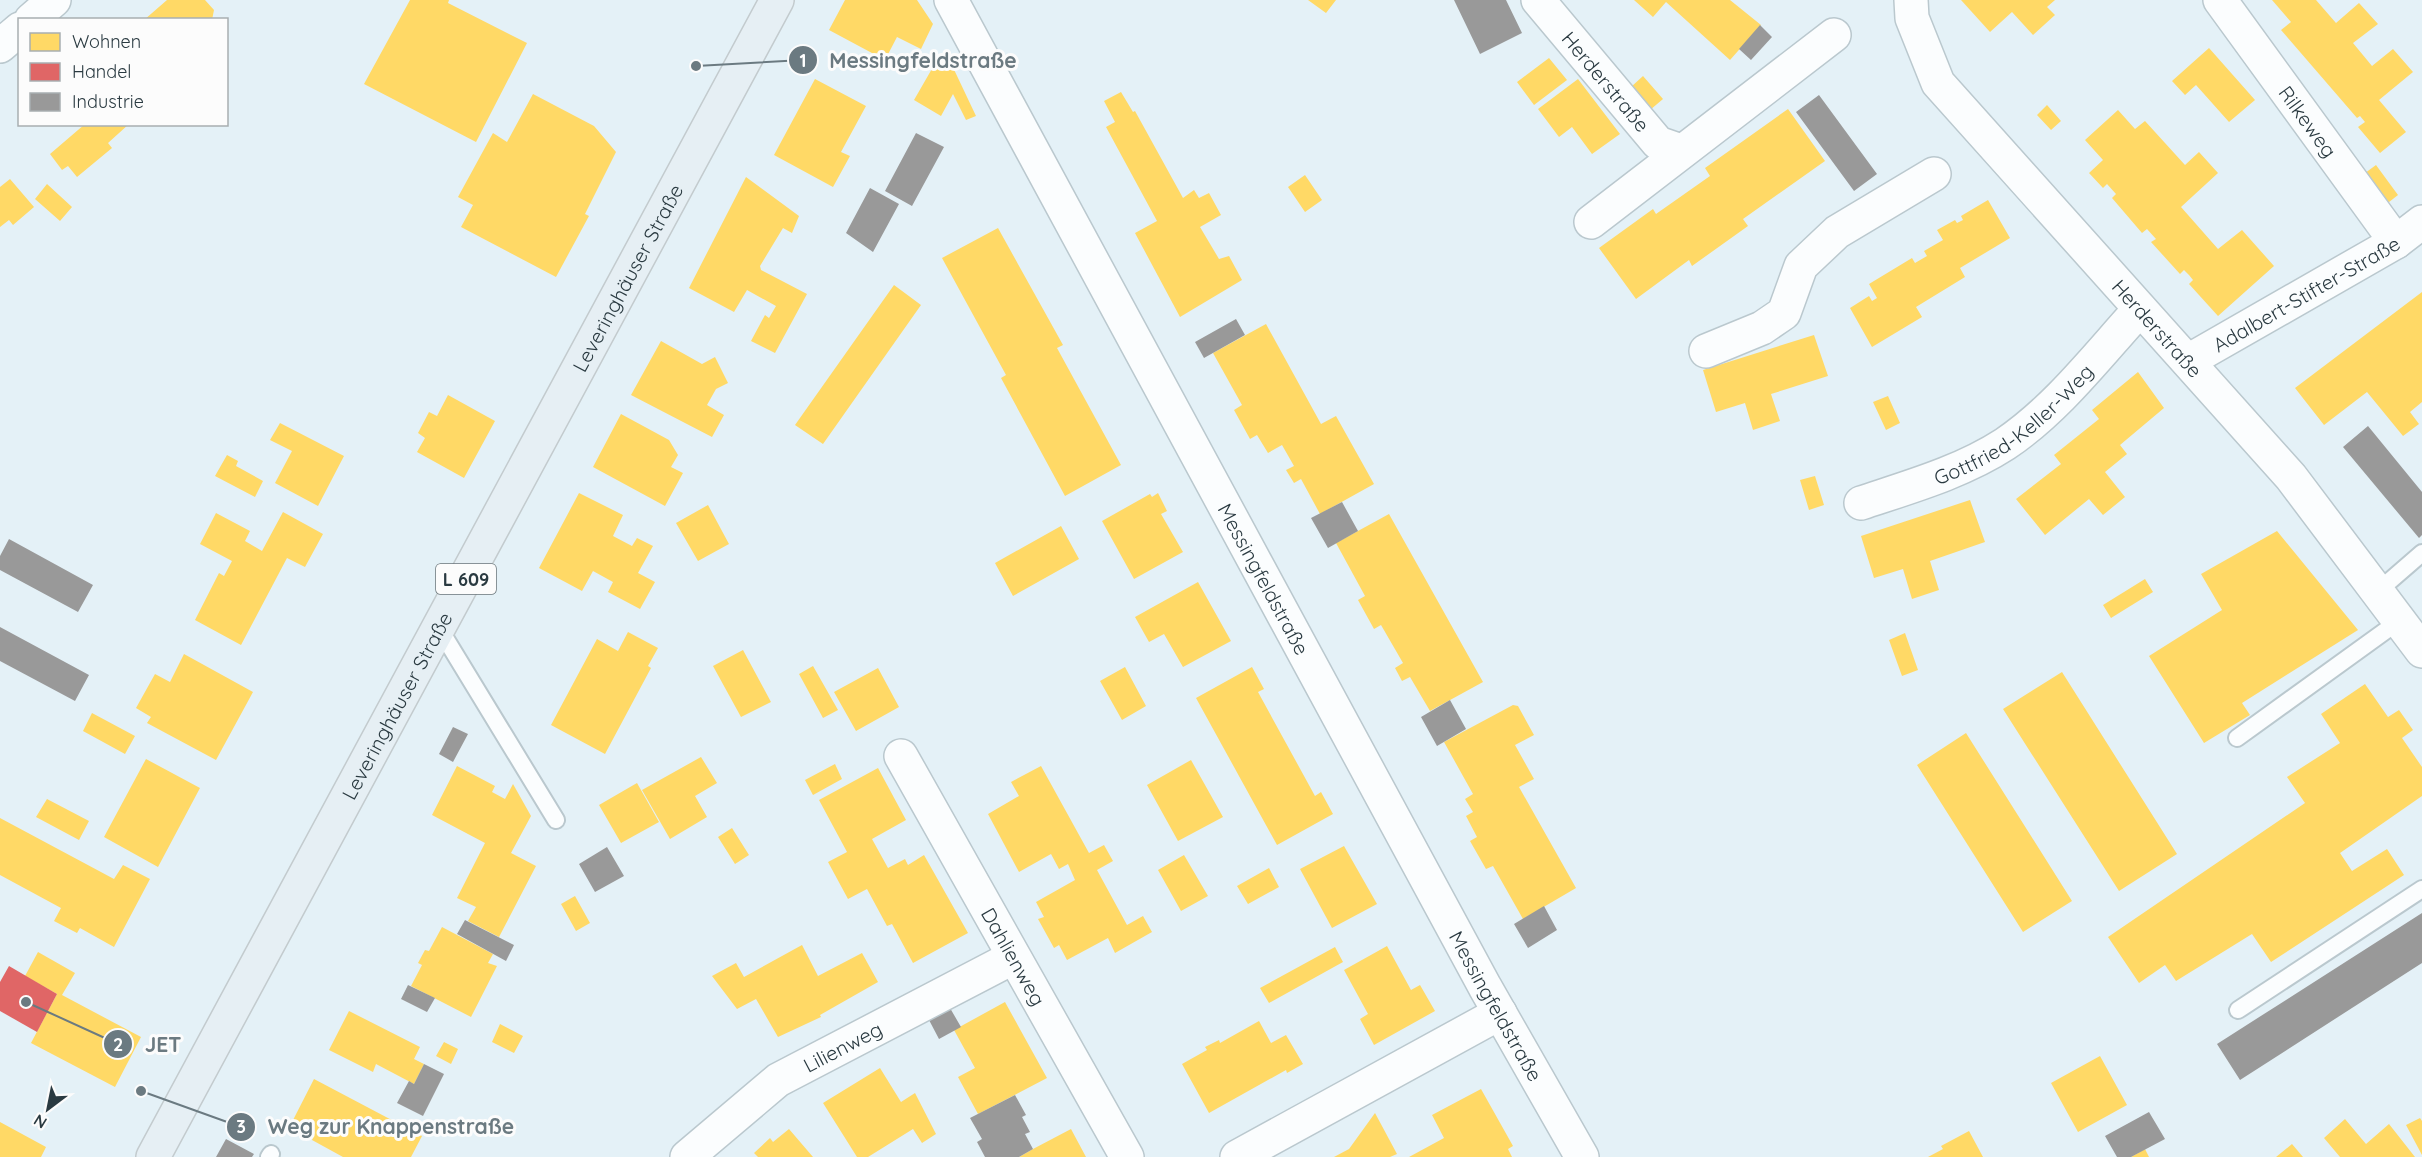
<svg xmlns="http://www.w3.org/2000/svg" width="2422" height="1157" font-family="Quicksand,sans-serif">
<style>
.homes{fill:#ffd966}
.shops{fill:#e06666}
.industry{fill:#999}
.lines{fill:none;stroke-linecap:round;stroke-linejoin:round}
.service-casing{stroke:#bac8ce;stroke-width:20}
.minor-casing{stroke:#bac8ce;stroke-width:36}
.primary-casing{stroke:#c3cbce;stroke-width:36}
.service{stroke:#fbfdfe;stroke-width:16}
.minor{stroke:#fbfdfe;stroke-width:33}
.primary{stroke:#e6eff4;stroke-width:33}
.labels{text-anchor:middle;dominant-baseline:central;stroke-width:6;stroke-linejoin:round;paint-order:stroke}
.shield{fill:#fcfcfc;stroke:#697479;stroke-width:1.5}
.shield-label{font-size:18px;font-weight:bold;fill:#2a3a41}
.street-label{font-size:20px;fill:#2a3a41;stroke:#fcfcfc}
.leader{fill:none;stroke:#6b7a81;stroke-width:2}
.callout-dot{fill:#6b7a81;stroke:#fcfcfc;stroke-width:2}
.mark-label{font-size:18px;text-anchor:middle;font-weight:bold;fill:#fff}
.callout-label{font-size:21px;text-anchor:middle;font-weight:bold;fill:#6b7a81;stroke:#fcfcfc;stroke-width:6;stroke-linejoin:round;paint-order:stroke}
</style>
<rect width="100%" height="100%" fill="#e4f1f7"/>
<path class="homes" d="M167,0H205L214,10L212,20H144Z
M410,0H449L448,3L527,43L476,142L364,84Z
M845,0H917L933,24L921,49L897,37L885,60L829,30Z
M1308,0H1336L1326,13Z
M1634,0H1730L1761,25L1730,60L1666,2L1653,17Z
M1961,0H2055L2047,7L2055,15L2033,35L2012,12L1990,32Z
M2272,0H2316L2336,23L2359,3L2378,24L2353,43L2372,66L2393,49L2413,72L2379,100L2406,132L2380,153L2358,127L2365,122L2360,116L2357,118L2281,30L2291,22Z
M2209,48L2255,100L2229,122L2196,85L2185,95L2172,81Z
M1549,58L1567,80L1534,105L1517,82Z
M949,59L976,116L966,120L953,94L941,116L914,100L933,67Z
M1643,76L1663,99L1650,110L1631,87Z
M815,79L866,106L841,152L850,156L833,187L774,155Z
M1578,79L1620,134L1592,154L1572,127L1559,137L1538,109Z
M1121,92L1133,112L1135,111L1183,198L1194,190L1199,198L1209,193L1221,215L1200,227L1219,259L1229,256L1242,280L1180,317L1135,233L1157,221L1106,127L1115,122L1104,101Z
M533,94L594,126L616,152L585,214L589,216L556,277L461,227L473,205L458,197L493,133L507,142Z
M2047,105L2061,121L2051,130L2037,115Z
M1788,109L1825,161L1743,219L1748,226L1692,266L1689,260L1636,299L1599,248L1653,209L1656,214L1710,176L1705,168Z
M2118,110L2135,129L2145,121L2185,165L2199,152L2218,173L2181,207L2218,249L2242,230L2274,266L2218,316L2189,284L2193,280L2189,275L2184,270L2180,274L2151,242L2156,239L2147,229L2142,233L2112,198L2116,194L2107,184L2103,188L2089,173L2103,160L2085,140Z
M85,124H129L108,143L112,148L77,177L68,166L62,170L50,154Z
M2376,165L2398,195L2384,206L2361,176Z
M1305,175L1322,200L1305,212L1288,187Z
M746,177L799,216L792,233L783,228L760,266L761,270L807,294L775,353L751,341L765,315L769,318L776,306L747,290L734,312L689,288Z
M10,179L34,207L13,225L9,220L0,227V187Z
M47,184L72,207L60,221L35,199Z
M1988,200L2010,238L1960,268L1965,277L1916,307L1922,317L1872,347L1850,308L1869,296L1872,301L1877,298L1869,284L1912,258L1915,263L1927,256L1924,251L1943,240L1937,230L1955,220L1957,223L1963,220L1961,216Z
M998,228L1063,345L1057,348L1121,465L1065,496L1001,378L1006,375L942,258Z
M894,285L921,305L823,444L795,425Z
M2422,292V402L2410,412L2419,424L2403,436L2367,392L2324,425L2295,388Z
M1266,324L1321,424L1336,416L1374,484L1320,514L1301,479L1294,483L1286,470L1294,466L1282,445L1268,453L1257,435L1250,439L1234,410L1242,405L1213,353Z
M1814,335L1828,376L1771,394L1780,421L1753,430L1745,403L1716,412L1703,370Z
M661,341L702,364L715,357L728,383L716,389L707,405L724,415L712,437L631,395Z
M2138,372L2164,408L2120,445L2127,454L2105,472L2125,497L2103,515L2089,499L2045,535L2016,499L2061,464L2054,455L2099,419L2092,410Z
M448,395L495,421L464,478L417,452L425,438L418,433L429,412L437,416Z
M1888,396L1900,423L1886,430L1873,402Z
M621,414L669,440L678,455L671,467L683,473L665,506L593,467Z
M280,423L344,456L318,506L275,483L292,451L270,440Z
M227,455L238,461L236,466L263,481L255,497L215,476Z
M1815,476L1824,505L1809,510L1800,480Z
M579,493L623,515L613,536L632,546L637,538L653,546L638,573L655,582L640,609L608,592L613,582L593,571L582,591L539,568Z
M1158,493L1167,511L1161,514L1183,552L1134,579L1102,521L1150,494L1152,497Z
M1970,500L1985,542L1930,561L1939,590L1912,599L1903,569L1874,578L1861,536Z
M708,505L729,544L698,561L676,523Z
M283,512L323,534L305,567L287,558L241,645L195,620L219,573L224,576L232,561L200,544L216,513L250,531L245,541L262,551Z
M1389,514L1483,682L1430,711L1410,677L1402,681L1395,668L1403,663L1381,625L1374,629L1358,600L1365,596L1336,543Z
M1061,526L1079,559L1013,596L995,563Z
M2277,531L2358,630L2242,703L2250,715L2204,743L2149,656L2222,610L2201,574Z
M2145,579L2153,592L2111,618L2103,605Z
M1198,582L1231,641L1183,667L1164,634L1149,642L1135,617Z
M628,632L658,648L648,666L651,668L605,754L551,725L597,639L618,651Z
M1905,633L1918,670L1902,676L1889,640Z
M743,650L771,702L741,717L713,666Z
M184,654L253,692L216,760L147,723L151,717L136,708L155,674L170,682Z
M813,666L838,710L823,718L799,674Z
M1125,667L1146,706L1122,720L1100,681Z
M1252,667L1264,689L1258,692L1315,796L1321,792L1333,814L1277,845L1196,698Z
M878,668L899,707L856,731L834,692Z
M2062,672L2177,854L2119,891L2003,709Z
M2365,684L2388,717L2399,710L2413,730L2402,738L2422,767V796L2340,853L2352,871L2387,849L2404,875L2271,962L2252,934L2176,981L2165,965L2139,983L2108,937L2305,803L2287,777L2340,743L2321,714Z
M1513,705L1518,706L1534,735L1515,745L1534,779L1519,787L1576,888L1523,919L1493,866L1486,869L1470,841L1477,837L1466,816L1473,812L1465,799L1473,794L1444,742Z
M92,713L135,736L125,754L83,731Z
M1966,733L2072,901L2023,932L1917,765Z
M701,757L717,783L695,796L707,817L670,839L642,790Z
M146,759L200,788L158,867L104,837Z
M1191,760L1223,817L1178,841L1147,785Z
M835,764L842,779L813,795L805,780Z
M457,766L495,786L492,792L505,799L513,784L531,816L511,853L536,866L499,937L468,921L476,907L457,898L485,843L432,815Z
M1041,766L1089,853L1104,845L1113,861L1097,870L1127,925L1143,916L1152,932L1115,953L1108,938L1067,960L1059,945L1054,948L1038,919L1044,917L1036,902L1075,880L1068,864L1059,869L1051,854L1019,872L988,814L1019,796L1011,782Z
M878,768L906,820L872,839L888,868L905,859L908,865L924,855L968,933L913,963L892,924L887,926L867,889L848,899L828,862L847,852L819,800Z
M637,783L659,822L621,843L599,805Z
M47,799L89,821L79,840L36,817Z
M0,818L114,879L123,865L150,879L114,947L80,928L77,933L54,921L61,908L0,875Z
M732,828L749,855L735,864L718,837Z
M1344,846L1377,904L1332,928L1300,869Z
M1184,855L1208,896L1181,911L1158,870Z
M1269,868L1279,887L1248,904L1237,886Z
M575,896L590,923L576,931L561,904Z
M442,927L493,954L488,963L497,966L471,1017L411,986L422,965L418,963L425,950L429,951Z
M802,945L818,976L862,953L878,982L820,1015L821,1017L778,1037L756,999L737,1009L712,976L736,963L744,977Z
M1387,946L1411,990L1420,985L1435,1011L1374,1045L1360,1019L1368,1014L1344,970Z
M1335,947L1343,962L1269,1003L1260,988Z
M38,952L75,973L62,995L141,1037L115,1087L31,1043L57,994L25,976Z
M1005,1002L1047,1078L978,1114L958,1077L975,1068L954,1030Z
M349,1011L420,1047L414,1059L424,1064L414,1084L376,1064L373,1072L329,1050Z
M1259,1021L1271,1043L1286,1035L1303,1064L1287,1073L1286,1070L1209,1113L1182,1064L1207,1050L1205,1047L1219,1040L1220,1043Z
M500,1024L523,1036L514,1053L492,1042Z
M444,1042L458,1049L451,1064L436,1056Z
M2100,1056L2127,1105L2078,1132L2051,1083Z
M880,1068L901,1102L915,1093L936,1134L922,1143L913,1129L868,1157H857L823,1103Z
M314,1079L422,1136L411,1157H343L312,1140L314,1135L291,1124Z
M1481,1089L1513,1146L1508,1149L1512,1157H1409L1444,1138L1432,1115Z
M1375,1113L1397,1154L1390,1157H1334L1349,1149Z
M2420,1118L2422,1121V1155L2406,1125Z
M2345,1119L2366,1144L2389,1124L2415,1157H2340L2324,1138Z
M0,1122L46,1147L41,1157H0Z
M789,1129L813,1157H758L754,1153L770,1138L773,1142Z
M1071,1129L1086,1157H1019L1033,1149Z
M1969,1131L1983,1157H1928L1943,1149L1941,1146Z
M2292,1144L2303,1157H2276Z
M2145,1149L2149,1157H2131Z"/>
<path class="shops" d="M9,966L57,994L37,1032L0,1011V982Z"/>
<path class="industry" d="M1454,0H1506L1522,33L1480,54Z
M1760,25L1772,37L1751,60L1739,49Z
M1819,95L1877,174L1854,191L1796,112Z
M916,133L944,147L912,206L885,191Z
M870,188L899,204L873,252L846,233Z
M1236,319L1245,335L1204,358L1195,342Z
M2368,426L2422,492V535L2419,538L2343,447Z
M1342,502L1358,531L1328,548L1311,518Z
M9,539L93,585L78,612L0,570V556Z
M0,627L89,675L75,701L0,661Z
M1450,700L1466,729L1437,746L1421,717Z
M453,727L468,734L453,762L439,754Z
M607,847L624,876L595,892L579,864Z
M1544,906L1557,930L1528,948L1514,924Z
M2422,913V963L2240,1080L2217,1044Z
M465,920L514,945L506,961L457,934Z
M408,985L435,998L427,1012L401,999Z
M950,1008L961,1027L939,1039L929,1020Z
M424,1064L444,1074L423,1116L397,1103L409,1081L414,1084Z
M1015,1095L1026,1115L1022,1117L1030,1132L1025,1134L1033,1149L1019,1157H985L977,1142L982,1139L970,1118Z
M2149,1112L2165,1139L2131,1157H2117L2105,1136Z
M226,1139L254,1154L252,1157H216Z"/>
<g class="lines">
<defs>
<path id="service" d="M2377,592L2422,553
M439,628L556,820
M2237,738L2399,621
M2238,1010L2422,889
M269,1157L271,1154"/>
<g id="minor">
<path id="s1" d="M951,0L1485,987L1582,1157"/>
<path id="s2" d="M1538,0L1658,143L1681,151"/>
<path id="s3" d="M1911,0L1912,18L1938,83L2291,477L2422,651"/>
<path id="s4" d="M2220,0L2396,242"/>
<path d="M31,20L54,0"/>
<path d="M0,46L20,29"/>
<path d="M1591,222L1834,35"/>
<path d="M1706,351L1762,328L1784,313L1801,266L1837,232L1934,174"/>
<path id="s5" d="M2188,361L2396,242L2422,222"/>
<path id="s6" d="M1861,503C1909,487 1962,472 2005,444C2057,409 2098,355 2140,309"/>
<path id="s7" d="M901,756L1127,1157"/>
<path id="s8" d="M687,1157L778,1080L1012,958"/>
<path d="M1237,1157L1500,1013"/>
</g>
<g id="primary">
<path id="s9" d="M153,1157L777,0"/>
</g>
</defs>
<use href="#service" class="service-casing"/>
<use href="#minor" class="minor-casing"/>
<use href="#primary" class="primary-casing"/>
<use href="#service" class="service"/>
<use href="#minor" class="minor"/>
<use href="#primary" class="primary"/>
</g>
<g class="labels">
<rect class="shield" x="436" y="564" width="60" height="30" rx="4.5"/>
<g class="shield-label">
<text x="466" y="579">L 609</text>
</g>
<g class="street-label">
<text stroke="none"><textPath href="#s2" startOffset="106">Herderstraße</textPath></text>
<text stroke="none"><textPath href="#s4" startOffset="150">Rilkeweg</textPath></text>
<text stroke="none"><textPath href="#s9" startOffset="999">Leveringhäuser Straße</textPath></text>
<text stroke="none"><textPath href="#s5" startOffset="136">Adalbert-Stifter-Straße</textPath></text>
<text stroke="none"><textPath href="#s3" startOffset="417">Herderstraße</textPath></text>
<text stroke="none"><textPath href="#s6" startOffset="174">Gottfried-Keller-Weg</textPath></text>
<text stroke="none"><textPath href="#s1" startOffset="658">Messingfeldstraße</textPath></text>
<text stroke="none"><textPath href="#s9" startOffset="513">Leveringhäuser Straße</textPath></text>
<text stroke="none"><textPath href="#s7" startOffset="230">Dahlienweg</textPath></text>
<text stroke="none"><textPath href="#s1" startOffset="1144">Messingfeldstraße</textPath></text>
<text stroke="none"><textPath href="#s8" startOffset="192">Lilienweg</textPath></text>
</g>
</g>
<path class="leader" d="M696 66L803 60M26 1002L118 1044M141 1091L241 1127"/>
<g class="callout-dot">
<circle cx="696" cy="66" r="6"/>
<circle cx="26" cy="1002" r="6"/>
<circle cx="141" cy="1091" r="6"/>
<circle cx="803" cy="60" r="15"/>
<circle cx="118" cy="1044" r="15"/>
<circle cx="241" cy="1127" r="15"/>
</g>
<g class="mark-label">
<text x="803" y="67">1</text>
<text x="118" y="1051">2</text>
<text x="241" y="1133">3</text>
</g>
<g class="callout-label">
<text x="923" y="68">Messingfeldstraße</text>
<text x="163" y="1052">JET</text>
<text x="391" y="1134">Weg zur Knappenstraße</text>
</g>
<rect x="18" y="18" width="210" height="108" fill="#fcfcfc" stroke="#a8aeb1" stroke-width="1.5"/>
<rect x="30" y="33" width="30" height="18" fill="#ffd966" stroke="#a8aeb1" stroke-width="1.5"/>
<text x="72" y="48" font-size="18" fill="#2a3a41">Wohnen</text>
<rect x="30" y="63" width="30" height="18" fill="#e06666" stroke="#a8aeb1" stroke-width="1.5"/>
<text x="72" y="78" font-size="18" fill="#2a3a41">Handel</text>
<rect x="30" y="93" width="30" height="18" fill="#999999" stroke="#a8aeb1" stroke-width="1.5"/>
<text x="72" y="108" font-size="18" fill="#2a3a41">Industrie</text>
<g transform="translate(48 1109) rotate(212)" stroke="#fcfcfc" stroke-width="4.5" paint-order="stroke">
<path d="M0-4.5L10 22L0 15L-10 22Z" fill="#2a3a41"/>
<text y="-9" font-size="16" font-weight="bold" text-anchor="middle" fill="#2a3a41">N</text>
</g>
</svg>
